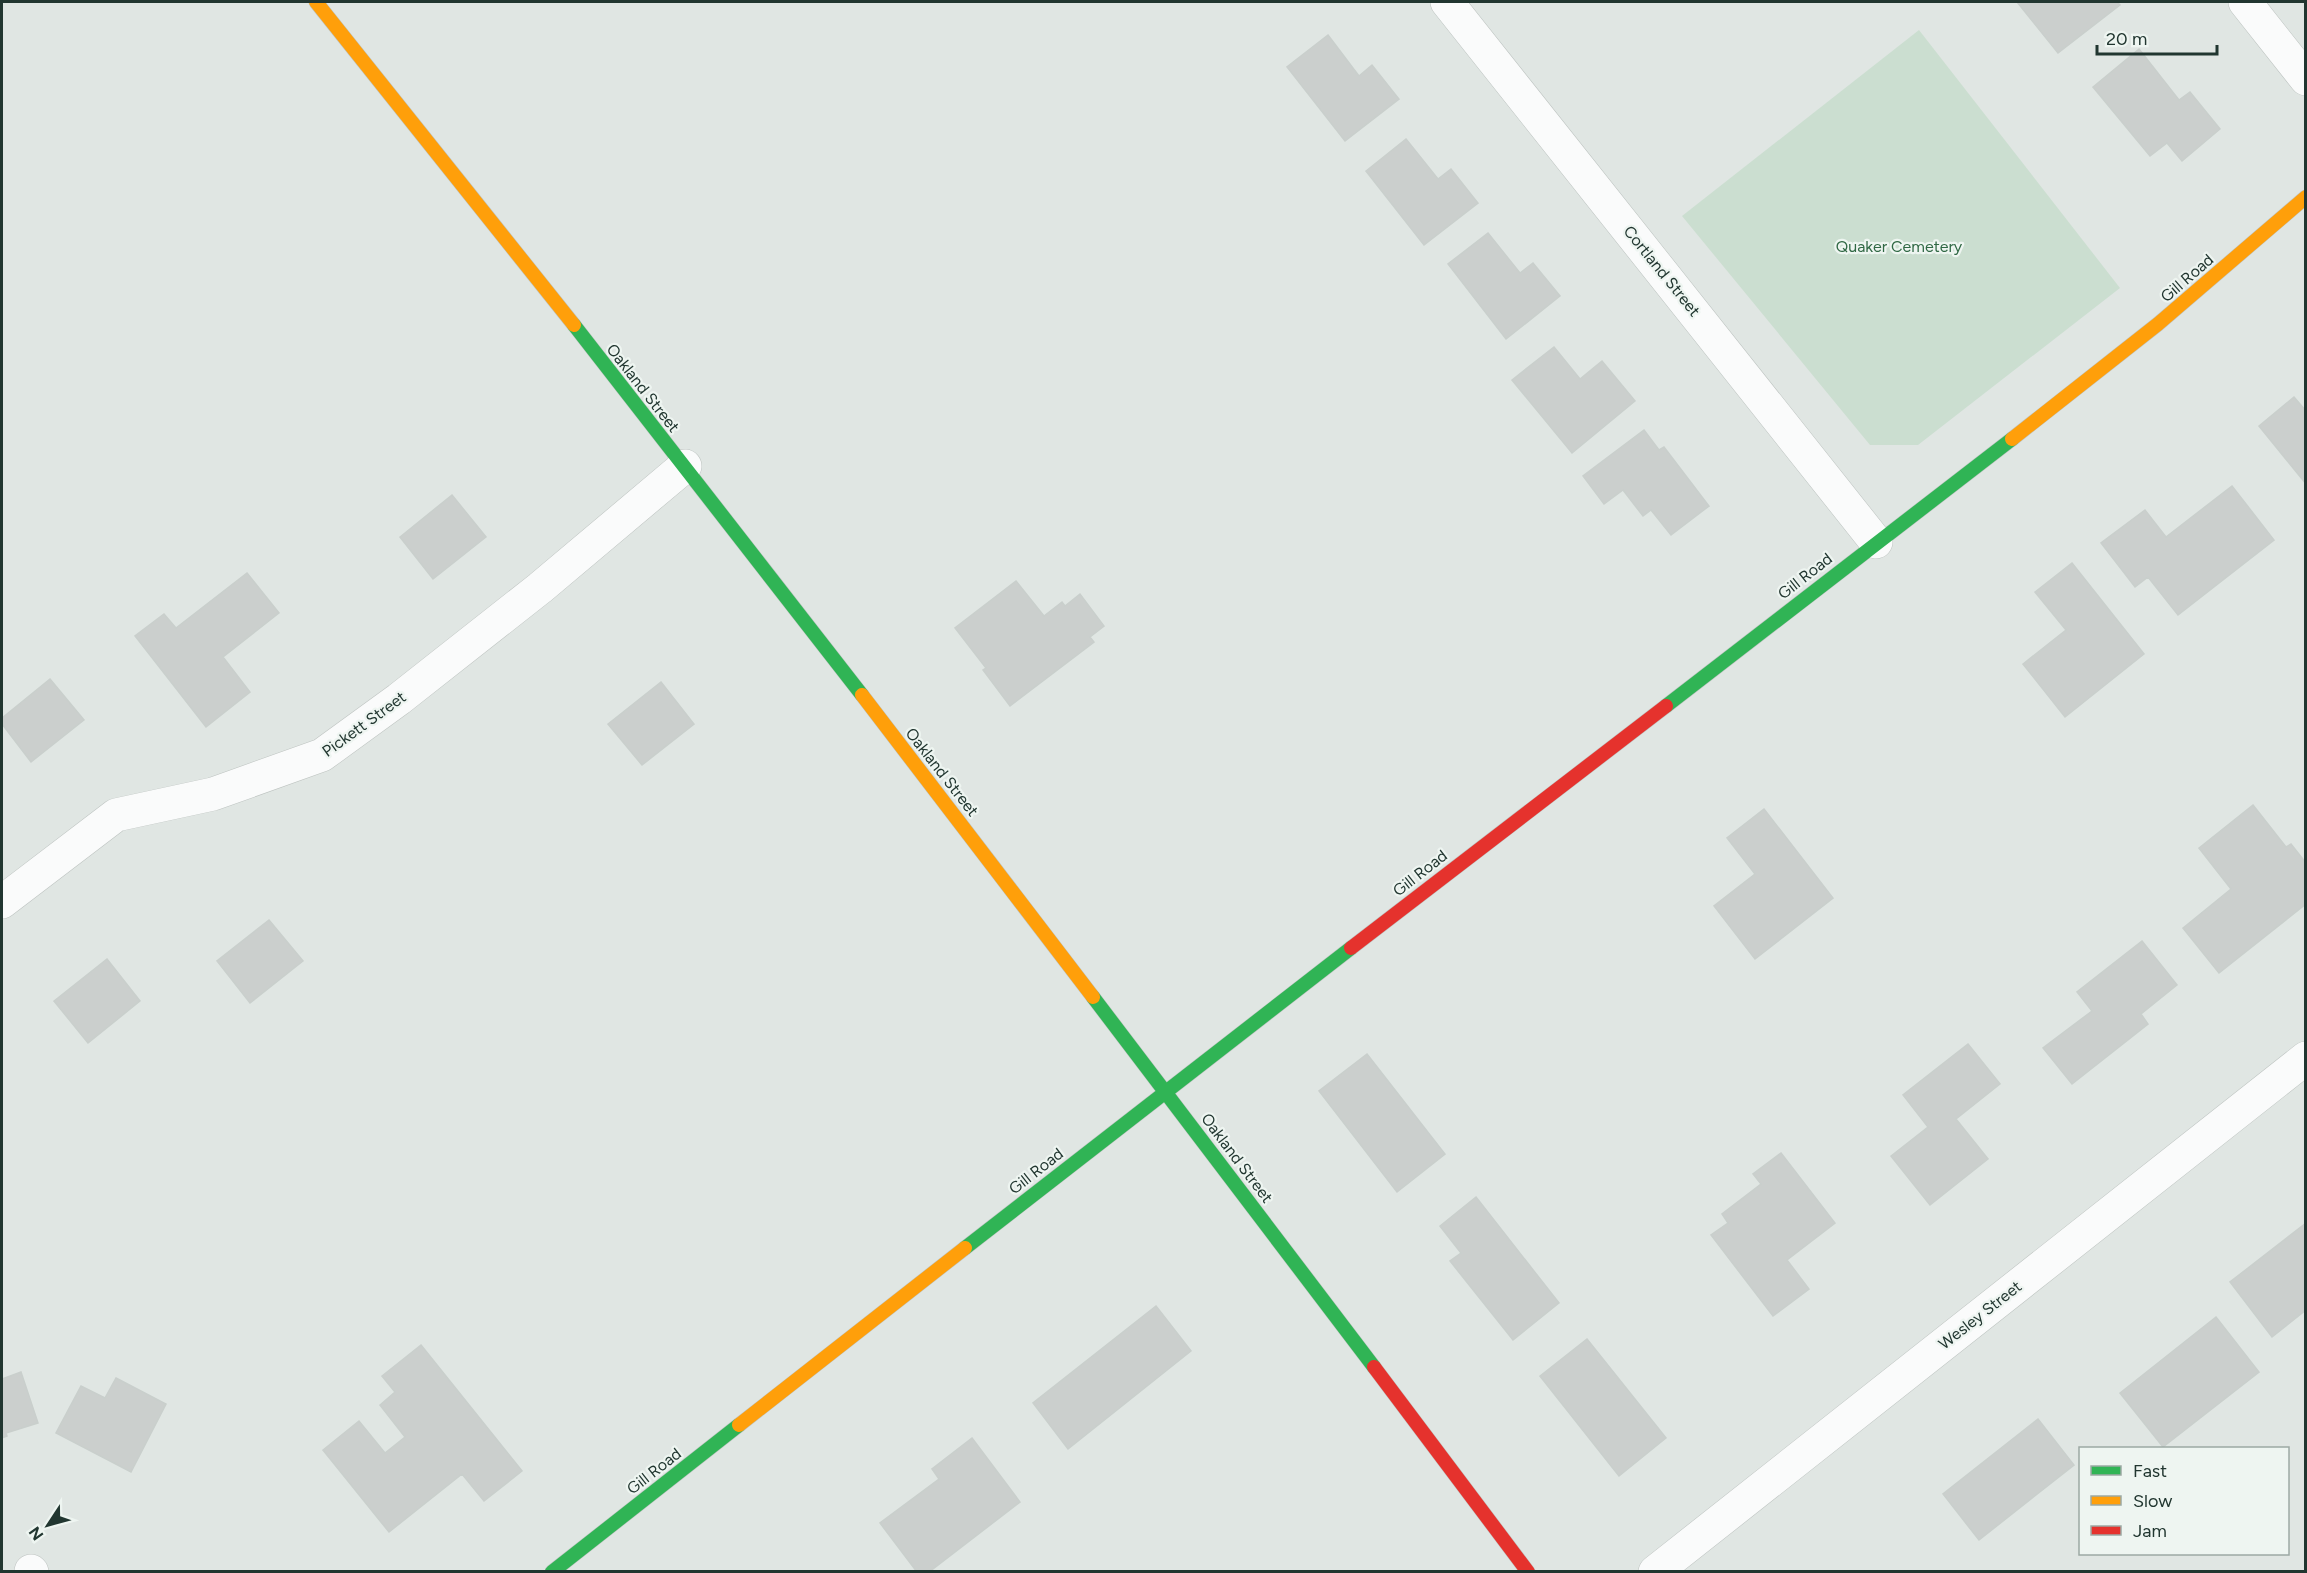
<svg xmlns="http://www.w3.org/2000/svg" width="2307" height="1573" font-family="Figtree,sans-serif">
<style>
.green{fill:#cbded0}
.building{fill:#cbcfcd;stroke:#c9cfcc;stroke-width:1.5}
.lines{fill:none;stroke-linecap:round;stroke-linejoin:round}
.street-casing{stroke:#bdc3c0;stroke-width:34}
.fast-casing{stroke:#bdc3c0;stroke-width:15}
.slow-casing{stroke:#bdc3c0;stroke-width:15}
.jam-casing{stroke:#bdc3c0;stroke-width:15}
.street{stroke:#fafbfb;stroke-width:33}
.fast{stroke:#30b455;stroke-width:14}
.slow{stroke:#ff9f0a;stroke-width:14}
.jam{stroke:#e5322d;stroke-width:14}
.labels{text-anchor:middle;dominant-baseline:central;stroke-width:4.5;stroke-linejoin:round;paint-order:stroke}
.park-label{font-size:16px;fill:#306844;stroke:#eef5f1}
.street-label{font-size:16px;fill:#213630;stroke:#eef5f1}
</style>
<rect width="100%" height="100%" fill="#e0e6e3"/>
<path class="green" d="M1919,30L2120,288L1918,445H1870L1682,216Z"/>
<path class="building" d="M2017,2H2117L2120,5L2058,53Z
M1328,35L1359,76L1372,65L1399,99L1345,141L1287,67Z
M2139,49L2179,100L2190,92L2220,129L2182,161L2167,143L2150,156L2093,87Z
M1406,139L1438,179L1451,169L1478,203L1424,245L1366,171Z
M1488,233L1520,273L1533,263L1560,296L1506,339L1448,264Z
M1554,347L1580,379L1602,361L1635,401L1572,453L1512,380Z
M2294,397L2306,411V484L2259,426Z
M1644,430L1659,450L1664,447L1709,506L1671,535L1651,510L1643,516L1623,490L1604,504L1583,476Z
M2232,486L2274,540L2178,615L2148,577L2135,587L2101,543L2145,510L2166,537Z
M452,495L486,537L433,579L400,537Z
M2072,563L2144,654L2065,717L2023,664L2066,630L2035,592Z
M247,573L279,613L223,657L250,692L206,727L135,636L164,614L176,628Z
M1016,581L1044,616L1062,602L1065,606L1080,594L1104,626L1090,637L1094,642L1010,706L983,670L986,668L955,628Z
M50,679L84,720L31,762L2,724V718Z
M661,682L694,724L642,765L608,724Z
M2253,805L2286,847L2291,844L2306,863V904L2219,973L2183,928L2231,889L2199,848Z
M1764,809L1833,898L1755,959L1714,906L1755,874L1727,838Z
M269,920L303,961L250,1003L217,961Z
M2142,941L2177,985L2141,1014L2148,1024L2072,1084L2043,1048L2092,1011L2077,992Z
M107,959L140,1001L88,1043L54,1001Z
M1968,1044L2000,1084L1956,1119L1988,1159L1930,1205L1891,1156L1928,1127L1903,1095Z
M1367,1054L1445,1154L1397,1192L1319,1091Z
M1781,1153L1835,1223L1787,1260L1809,1289L1773,1316L1711,1235L1728,1223L1722,1214L1761,1184L1753,1174Z
M1476,1197L1559,1303L1513,1340L1450,1261L1461,1253L1440,1226Z
M2306,1223V1310L2272,1337L2230,1282Z
M1156,1306L1191,1351L1068,1449L1033,1403Z
M2216,1317L2259,1372L2163,1447L2120,1393Z
M1587,1339L1666,1438L1619,1476L1540,1376Z
M421,1345L522,1471L484,1501L462,1474L389,1532L323,1450L359,1421L385,1453L405,1437L380,1405L395,1392L382,1376Z
M21,1372L38,1423L6,1433L7,1436L2,1438V1379Z
M116,1378L166,1404L131,1472L56,1433L81,1386L105,1398Z
M2038,1419L2074,1465L1979,1540L1943,1494Z
M972,1438L1020,1502L929,1572H917L880,1523L939,1479L932,1469Z"/>
<g class="lines">
<defs>
<path id="street" d="M1447,2L1876,542
M2245,2L2306,79
M2,902L116,815L213,794L322,755L399,699L540,588L685,466
M31,1571L32,1572
M1655,1572L2306,1058"/>
<path id="fast" d="M574,325L862,695
M1666,706L2012,439
M1093,997L1374,1367
M965,1248L1351,948
M552,1572L739,1425"/>
<path id="slow" d="M316,2L574,325
M2012,439L2158,324L2306,197
M862,695L1093,997
M739,1425L965,1248"/>
<path id="jam" d="M1351,948L1666,706
M1374,1367L1528,1572"/>
</defs>
<use href="#street" class="street-casing"/>
<use href="#fast" class="fast-casing"/>
<use href="#slow" class="slow-casing"/>
<use href="#jam" class="jam-casing"/>
<use href="#street" class="street"/>
<use href="#fast" class="fast"/>
<use href="#slow" class="slow"/>
<use href="#jam" class="jam"/>
</g>
<g class="labels">
<g class="park-label">
<text x="1899" y="246">Quaker Cemetery</text>
</g>
<g class="street-label">
<text transform="translate(1662 271) rotate(51)">Cortland Street</text>
<text transform="translate(2187 278) rotate(-41)">Gill Road</text>
<text transform="translate(643 388) rotate(52)">Oakland Street</text>
<text transform="translate(1805 576) rotate(-38)">Gill Road</text>
<text transform="translate(364 724) rotate(-36)">Pickett Street</text>
<text transform="translate(942 772) rotate(52)">Oakland Street</text>
<text transform="translate(1420 873) rotate(-38)">Gill Road</text>
<text transform="translate(1237 1158) rotate(53)">Oakland Street</text>
<text transform="translate(1036 1171) rotate(-38)">Gill Road</text>
<text transform="translate(1980 1315) rotate(-38)">Wesley Street</text>
<text transform="translate(654 1471) rotate(-38)">Gill Road</text>
</g>
</g>
<rect width="2307" height="1573" fill="none" stroke="#213630" stroke-width="6"/>
<rect x="2079" y="1447" width="210" height="108" fill="#eef5f1" stroke="#9ca9a4" stroke-width="1.5"/>
<rect x="2091" y="1466" width="30" height="9" fill="#30b455" stroke="#9ca9a4" stroke-width="1.5"/>
<text x="2133" y="1477" font-size="18" fill="#213630">Fast</text>
<rect x="2091" y="1496" width="30" height="9" fill="#ff9f0a" stroke="#9ca9a4" stroke-width="1.5"/>
<text x="2133" y="1507" font-size="18" fill="#213630">Slow</text>
<rect x="2091" y="1526" width="30" height="9" fill="#e5322d" stroke="#9ca9a4" stroke-width="1.5"/>
<text x="2133" y="1537" font-size="18" fill="#213630">Jam</text>
<g transform="translate(48 1525) rotate(234)" stroke="#eef5f1" stroke-width="4.5" paint-order="stroke">
<path d="M0-4.5L10 22L0 15L-10 22Z" fill="#213630"/>
<text y="-9" font-size="16" font-weight="bold" text-anchor="middle" fill="#213630">N</text>
</g>
<path d="M2097 45v9h120v-9" fill="none" stroke="#213630" stroke-width="3"/>
<text x="2106" y="45" font-size="18" fill="#213630" stroke="#eef5f1" stroke-width="4.5" paint-order="stroke">20 m</text>
</svg>
